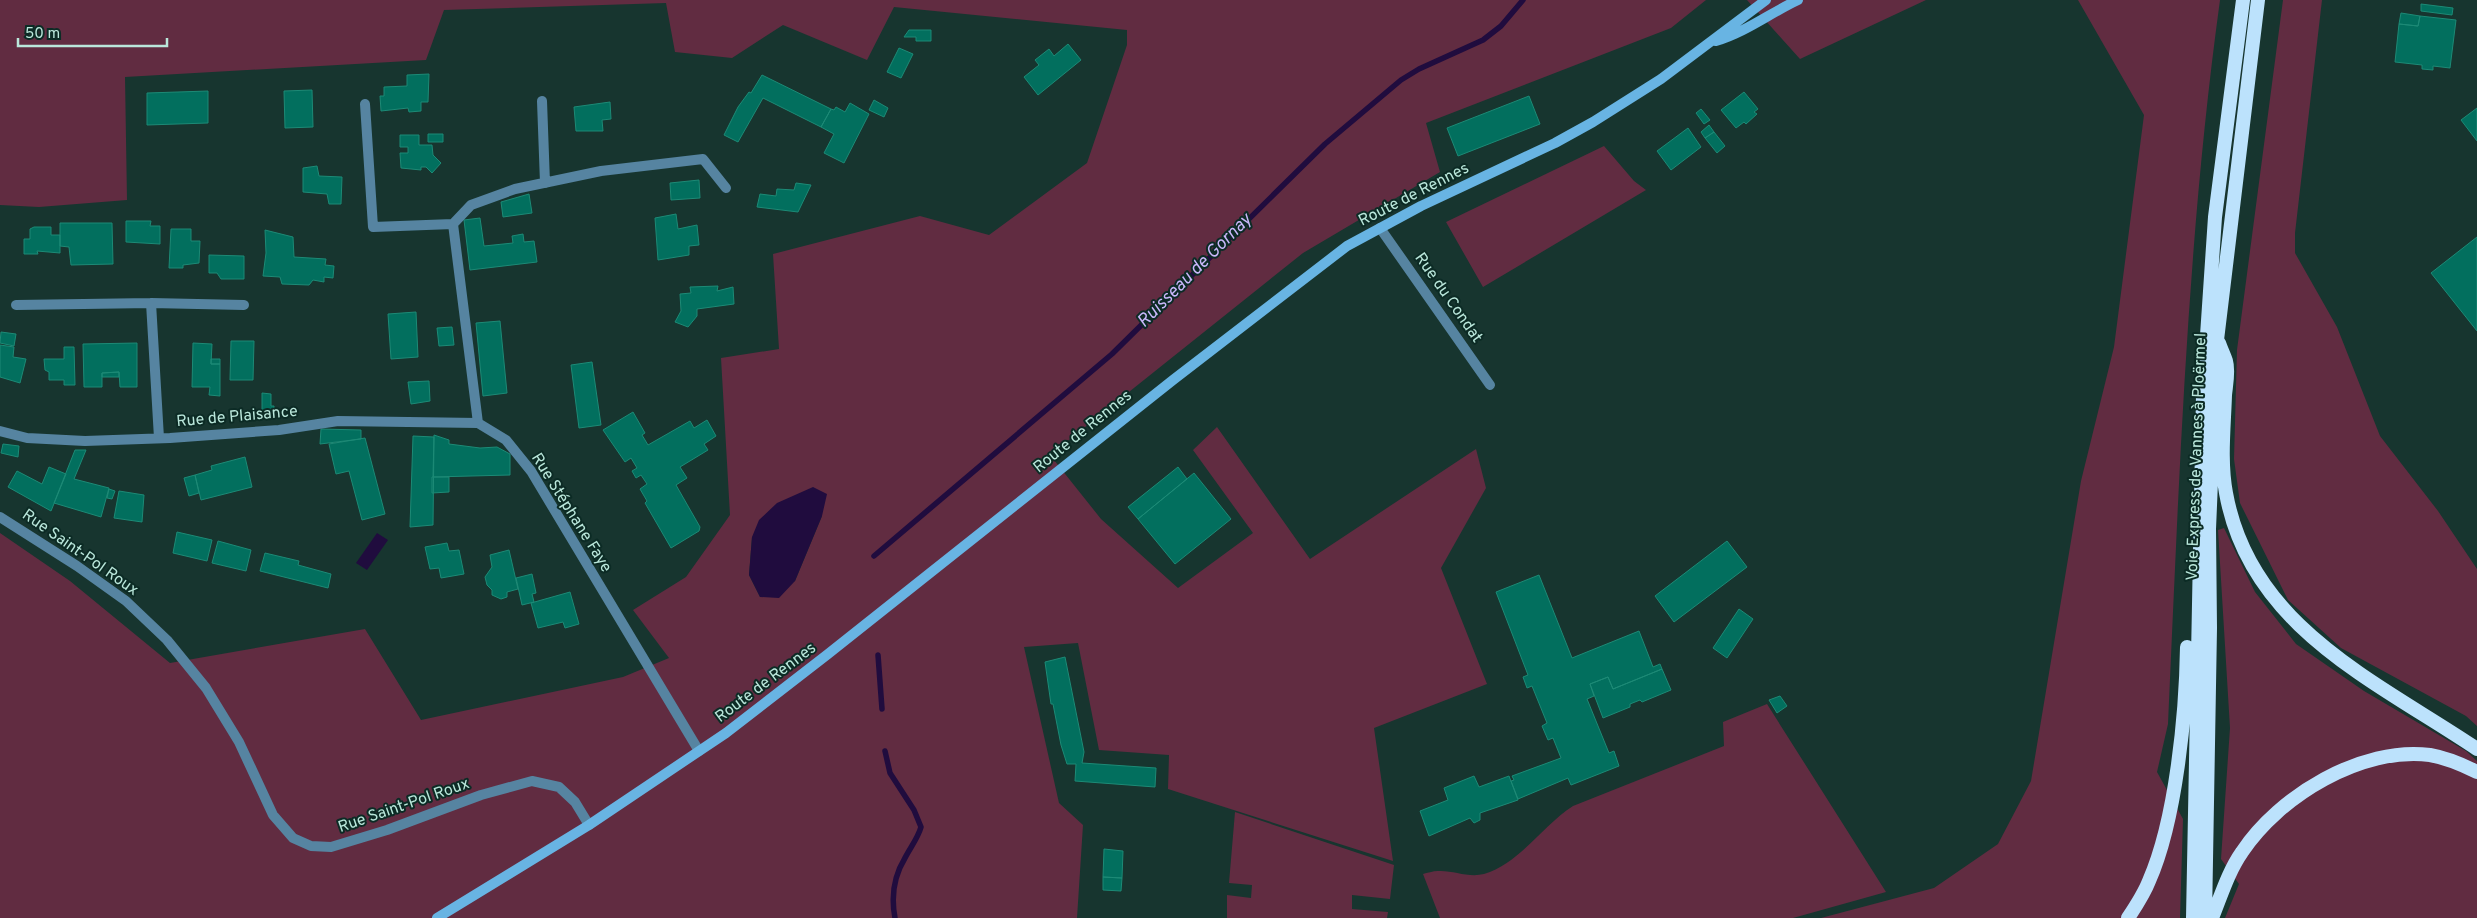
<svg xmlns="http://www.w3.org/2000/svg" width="2477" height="918" font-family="Overpass,sans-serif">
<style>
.green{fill:#612c41;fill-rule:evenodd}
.water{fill:#200c3e}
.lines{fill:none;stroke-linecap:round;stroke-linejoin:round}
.stream{stroke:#200c3e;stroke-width:5.5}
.building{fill:#026f5e;stroke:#1d8a76}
.minor{stroke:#5684a1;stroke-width:10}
.secondary{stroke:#68b4e3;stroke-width:10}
.trunk{stroke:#bce2fc;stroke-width:14}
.labels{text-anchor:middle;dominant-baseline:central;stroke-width:4;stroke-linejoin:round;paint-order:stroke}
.street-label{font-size:16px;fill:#bae7db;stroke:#0c2b25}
.water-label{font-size:18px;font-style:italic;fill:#cab7fa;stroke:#0c2b25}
</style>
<rect width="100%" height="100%" fill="#17352f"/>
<path class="green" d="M0,0H1706L1671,28L1426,123L1440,172L1303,253L1050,455L1101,519L1178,588L1253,533L1193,450L1217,427L1310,559L1476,449L1486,488L1441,568L1487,684L1374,728L1393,861L1168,789L1169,755L1099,750L1078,643L1024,647L1059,803L1083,825L1077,918H0V533L70,581L170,663L365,629L421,720L623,677L669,658L633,610L686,577L730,515L721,358L779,349L773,254L920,216L989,235L1087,163L1127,45V30L894,7L867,60L783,25L732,58L675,52L666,3L444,10L426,60L125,77L127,200L39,207L0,205ZM822,516L795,581L760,597L749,575L752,537Z
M1747,0H1926L1800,59Z
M2078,0H2220C2187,240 2179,483 2168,724L2157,772L2183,819L2180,918H1821L1934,888L1998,844L2031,781L2081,481L2114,347L2144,115Z
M2283,0H2322L2295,233V253L2337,327L2380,436L2438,511L2477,569V726L2466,716L2341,648L2288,600L2240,503L2234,459L2237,350Z
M1604,146L1634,181L1646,190L1483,287L1446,222Z
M2224,528L2255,592L2296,644L2364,691L2466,751L2477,761V918H2225L2239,884L2221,859L2230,728L2218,530Z
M1767,704L1886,892L1793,918H1440L1423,874C1427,873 1433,871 1438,871C1453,870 1468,878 1484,874C1520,863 1542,826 1573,806L1724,746L1723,722Z
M1235,812L1394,865L1390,899L1352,895V909L1388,912L1387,918H1227V895L1251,898L1252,885L1229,883Z"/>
<path class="water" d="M813,487L827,494L822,516L795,581L779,598L760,597L749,575L752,537L759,520L777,503Z
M377,533L388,540L367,570L356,563Z"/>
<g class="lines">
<path class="stream" d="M874,556L1112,354L1325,144L1401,80L1419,69L1483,40L1501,26L1523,0
M878,655L882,709
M885,751L890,773L914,810L921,827C918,838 910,848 905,858C894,876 891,897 895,918"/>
</g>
<path class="building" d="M2421,4L2453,8L2452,15L2421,11Z
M2401,13L2420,16L2418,26L2399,24Z
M2420,16L2456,20L2450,68L2433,66V70L2422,69V65L2395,62L2399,24L2418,26Z
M909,30H931V41H916V37H904Z
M1068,44L1081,60L1038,95L1024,77L1039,65L1035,60L1049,49L1054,56Z
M899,48L913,54L901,78L887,72Z
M429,74L428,102H421V111L409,112L408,108L381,111L380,96H384V87L407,86V75Z
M762,75L831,109L821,127L763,98L738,142L724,135L738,107L749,92L751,93Z
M312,90L313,127L285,128L284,91Z
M208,91V123L147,125V93Z
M1744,92L1758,109L1754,112L1757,114L1746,124L1744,122L1736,128L1721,110Z
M1529,96L1540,124L1458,156L1447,128Z
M874,100L888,108L884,117L869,110Z
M610,102L611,119L602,120L603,131H576L574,107Z
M850,103L869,114L844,163L824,153L834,134L821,127L831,109L834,110L836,107L845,112Z
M2477,108V141L2461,120Z
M1701,109L1710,120L1704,124L1696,113Z
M1709,125L1714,132L1705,138L1701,132Z
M1688,128L1701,147L1671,170L1657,151Z
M1714,132L1725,146L1717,153L1705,138Z
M428,134H443V142H428Z
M400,135H419V145H432L433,155L441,163L432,173L426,167H421V170L401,168L400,153H408V147H400Z
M317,166L319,176L342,177L341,204H329L327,194L303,192V168Z
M699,180L700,198L671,200L670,183Z
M796,183L811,185L798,212L757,207L760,194L776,196L777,189L794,190Z
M529,194L532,213L503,217L501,202Z
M676,214L678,229L697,225L699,245L689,246V255L658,260L655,218Z
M480,218L484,246L513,243L512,236L523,234L524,242L534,241L537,262L470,270L464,220Z
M126,221H151L150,226H160V244L126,242Z
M60,223H112L113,264L71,265L69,247L60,246Z
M34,227H51V235H60V253L37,251L38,254H24V239H30V229Z
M171,229H191V241H200L199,263L183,265V268H169Z
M265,230L293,237L294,257L326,259L325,265L334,266L333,278L324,277V282L313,280L309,285L282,284L280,277L263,276L266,253Z
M2477,237V331L2431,273Z
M209,255L244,256V279H221L217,273H209Z
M718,286L717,291L733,287L734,304L697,309V316L688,327L675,322L681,311L680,294L691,293L690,287Z
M416,312L418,357L391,359L388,314Z
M500,321L507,393L483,396L476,323Z
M452,327L454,345L439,346L437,328Z
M1,332L16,334L14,346L0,343Z
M231,341H254L253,380H230Z
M137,343V387H120L119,372L102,373V387H84L83,344Z
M193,343L212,344L211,364H220V396L209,395L210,387H192Z
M0,345L14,347L13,357L26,359L20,383L0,377Z
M64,347H74L75,385H64V380H49V372L45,370L44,359H64Z
M211,359H220V364H211Z
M592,362L601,425L579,428L571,365Z
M119,372V377H102V373Z
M429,381L430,401L411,404L408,382Z
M262,393L271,394V406H274V417L262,416Z
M633,412L645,433L642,435L648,445L690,421L694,428L707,420L716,436L704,444L708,450L680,467L687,478L676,485L700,527L699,531L671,548L645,503L647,501L640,489L647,484L641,475L636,478L632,471L637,468L631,458L625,462L603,430Z
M321,429L361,430V439L320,444Z
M434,435L449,440V444L480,448L497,447L510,454V475L433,477Z
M413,436L434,437L433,525L410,527Z
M365,438L385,514L362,520L349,471L336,474L329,444Z
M3,444L19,446L18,457L1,453Z
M75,450H86L74,479L109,488L101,517L54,503Z
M245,457L252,487L201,500L195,475L212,470L211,466Z
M49,467L66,474L51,511L8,487L17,471L42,484Z
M1178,467L1187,479L1138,519L1128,507Z
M1194,473L1231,519L1175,564L1138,519Z
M195,475L199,493L189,496L184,478Z
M432,477H449V492L432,493Z
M109,489L115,491L112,499L107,498Z
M119,491L144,495L142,522L114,518Z
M177,532L212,540L207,561L173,553Z
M218,541L251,550L246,571L212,563Z
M1727,541L1747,567L1674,622L1655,596Z
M447,543L449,551L459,550L464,574L441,578L439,568L430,569L425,547Z
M509,550L518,589L507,592V597L501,599L492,595V590L487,585L485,577L492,567L490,555Z
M265,553L299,561L298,565L331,574L328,588L260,571Z
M532,574L536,593L532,594L534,602L522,605L516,578Z
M1539,575L1572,658L1639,631L1653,667L1660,664L1662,669L1613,689L1608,677L1590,684L1594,696L1587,699L1609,753L1614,751L1619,766L1571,785L1568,778L1518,799L1511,781L1514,780L1512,776L1561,758L1553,738L1548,740L1542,726L1547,723L1532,686L1527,688L1523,677L1528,675L1496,592Z
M570,592L579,624L565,628L563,622L538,628L531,603Z
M1739,609L1753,619L1727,658L1713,648Z
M1065,657L1084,752L1082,763L1156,768L1155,787L1075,781L1076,764H1067L1061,745L1053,704H1051L1045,662Z
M1662,669L1671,690L1642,702L1640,700L1630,704V707L1603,718L1590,684L1608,677L1613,689Z
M1780,696L1787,706L1777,713L1769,700Z
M1474,776L1479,787L1509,776L1518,800L1480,813V820L1474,823L1470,818L1429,836L1420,811L1448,800L1444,788Z
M1104,849L1123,851L1122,878L1103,877Z
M1103,877L1122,878L1121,891L1103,890Z"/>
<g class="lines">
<path class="minor" d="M542,101L545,183
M365,104L373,227L453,224L478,423L506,440L531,471L699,751
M453,224L471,205L515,189L601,171L703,159L726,188
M1380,228L1490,385
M16,305L151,303
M0,431L27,438L85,441L170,438L279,430L338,421L478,423
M159,438L151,303L244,305
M0,517L77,566L126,601L167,640L206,688L239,742L273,815L293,838L311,846L331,847L387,830L481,795L532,781L559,787L575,802L589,825"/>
<path class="secondary" d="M1716,41C1746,32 1770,13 1798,0
M437,918L589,825L726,733L828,654L1173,380L1347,246L1421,206L1555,143L1593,122L1661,79L1766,0"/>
<path class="trunk" d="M2219,343C2221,349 2224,355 2226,361C2229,371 2226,385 2225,395C2224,427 2220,461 2226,493C2250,627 2376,681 2477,749
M2128,918C2136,906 2144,894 2149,881C2176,820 2186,714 2187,647
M2193,918L2203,395L2215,217L2243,0
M2205,918L2210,628L2209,529L2217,340L2258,0
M2212,918C2221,896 2228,872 2242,852C2279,796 2362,746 2430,755C2447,758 2463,765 2477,772"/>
</g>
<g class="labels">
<g class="street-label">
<text transform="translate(1414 195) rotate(-27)">Route de Rennes</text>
<text transform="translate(1448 298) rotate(55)">Rue du Condat</text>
<text transform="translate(237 417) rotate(-5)">Rue de Plaisance</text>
<text transform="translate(1083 432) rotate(-39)">Route de Rennes</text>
<text transform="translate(2197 457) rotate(-88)">Voie Express de Vannes à Ploërmel</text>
<text transform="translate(571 513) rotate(58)">Rue Stéphane Faye</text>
<text transform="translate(80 553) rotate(35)">Rue Saint-Pol Roux</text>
<text transform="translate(766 683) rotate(-37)">Route de Rennes</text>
<text transform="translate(404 806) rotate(-19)">Rue Saint-Pol Roux</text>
</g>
<g class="water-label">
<text transform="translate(1195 271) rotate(-45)">Ruisseau de Gornay</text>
</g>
</g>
<path d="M18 38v8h149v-8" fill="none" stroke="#bae7db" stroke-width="2.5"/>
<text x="25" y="38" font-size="15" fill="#bae7db" stroke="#0c2b25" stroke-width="4" paint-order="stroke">50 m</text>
</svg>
